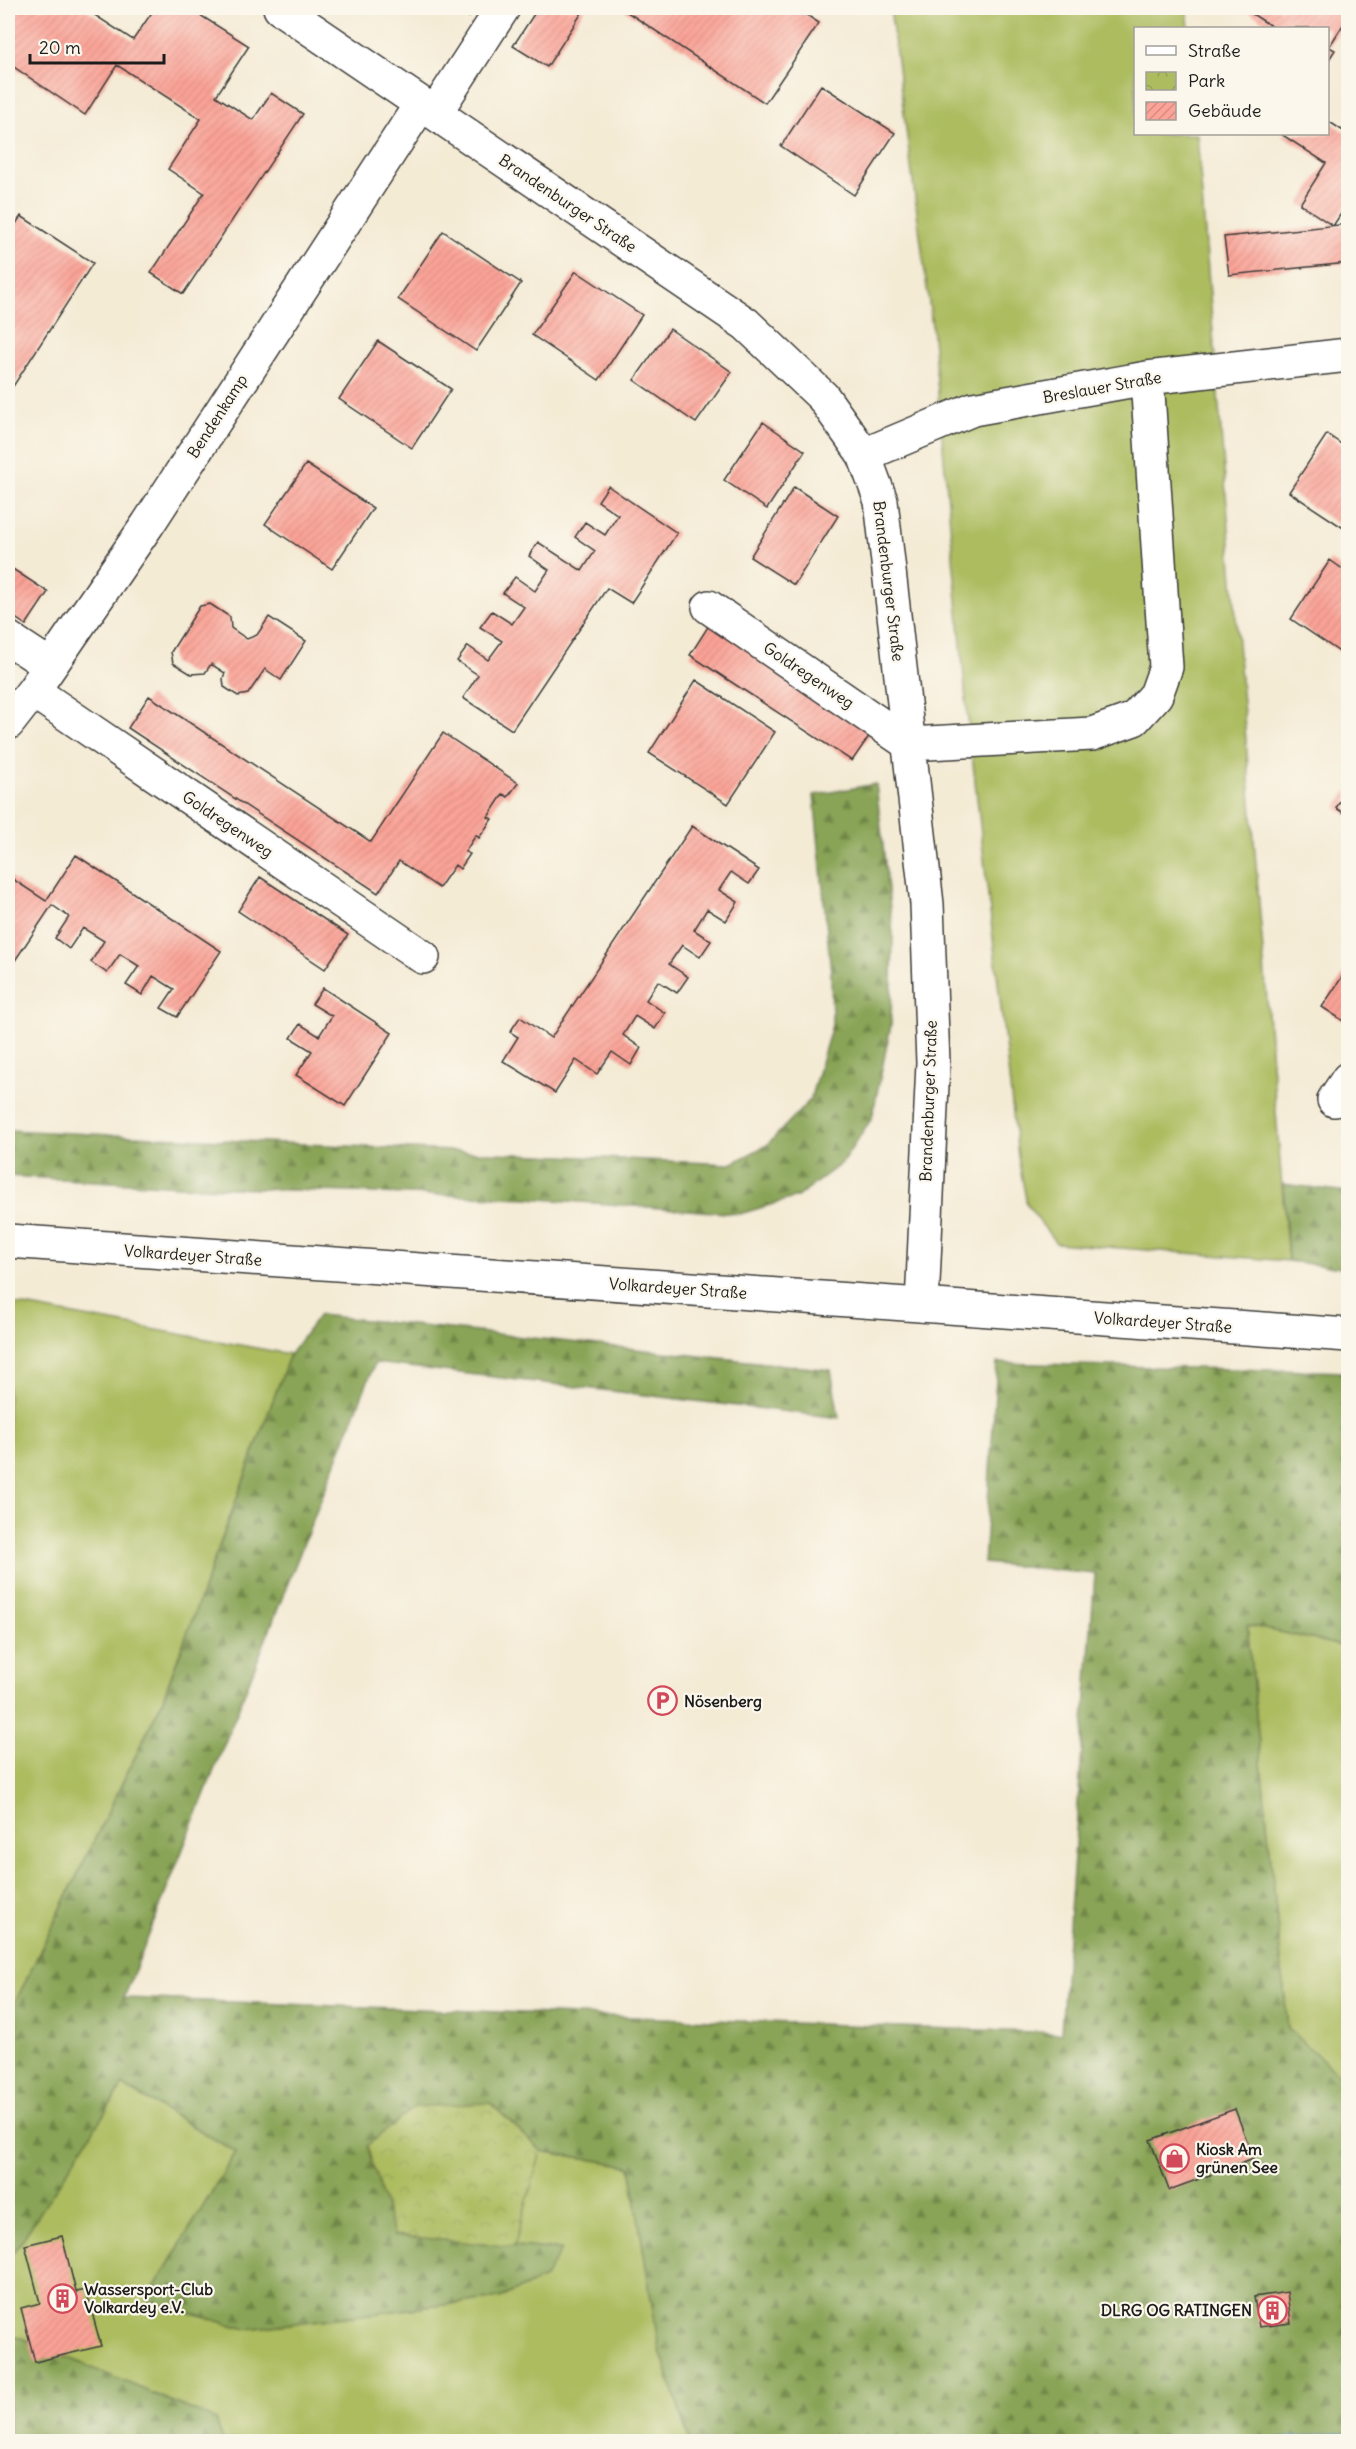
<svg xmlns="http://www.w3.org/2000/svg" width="1356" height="2449" font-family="Delius,sans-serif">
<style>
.green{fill:#acbc5f;stroke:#646c3e;stroke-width:1.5}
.forest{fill:url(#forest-firs);stroke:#526039;stroke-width:1.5}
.park{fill:url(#park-crowns);stroke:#646c3e;stroke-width:1.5}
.water{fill:url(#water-ripples);stroke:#416a7e;stroke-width:1.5}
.building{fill:url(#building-hatch)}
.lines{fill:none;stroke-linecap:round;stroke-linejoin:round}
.minor-casing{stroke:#3c3b38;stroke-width:36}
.major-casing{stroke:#3c3b38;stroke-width:36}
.minor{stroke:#fff;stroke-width:33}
.major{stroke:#fff;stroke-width:33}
.labels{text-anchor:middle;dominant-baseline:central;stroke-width:4.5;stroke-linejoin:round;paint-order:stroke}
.street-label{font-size:16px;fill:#1c1c1c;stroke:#fbf7ec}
.poi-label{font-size:16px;font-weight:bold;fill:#1c1c1c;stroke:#fbf7ec;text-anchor:start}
</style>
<defs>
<pattern id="forest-firs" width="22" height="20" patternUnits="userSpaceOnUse" patternTransform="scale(1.5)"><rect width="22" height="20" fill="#89a456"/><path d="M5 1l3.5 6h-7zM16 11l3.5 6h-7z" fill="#6f8546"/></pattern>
<pattern id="park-crowns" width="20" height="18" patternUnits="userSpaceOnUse" patternTransform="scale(1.5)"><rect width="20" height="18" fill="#acbc5f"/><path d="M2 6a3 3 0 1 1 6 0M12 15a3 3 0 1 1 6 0" fill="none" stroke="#93a152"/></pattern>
<pattern id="water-ripples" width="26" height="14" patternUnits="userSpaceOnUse" patternTransform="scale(1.5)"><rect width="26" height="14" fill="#66b8e1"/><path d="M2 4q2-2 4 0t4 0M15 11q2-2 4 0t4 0" fill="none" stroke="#5395b6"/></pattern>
<pattern id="building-hatch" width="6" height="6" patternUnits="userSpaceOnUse" patternTransform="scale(1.5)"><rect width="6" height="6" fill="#fba397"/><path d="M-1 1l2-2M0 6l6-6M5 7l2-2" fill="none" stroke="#d78c82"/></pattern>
</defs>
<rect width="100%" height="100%" fill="#fbf7ec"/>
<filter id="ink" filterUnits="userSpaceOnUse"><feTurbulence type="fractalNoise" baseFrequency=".0167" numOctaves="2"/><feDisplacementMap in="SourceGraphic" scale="12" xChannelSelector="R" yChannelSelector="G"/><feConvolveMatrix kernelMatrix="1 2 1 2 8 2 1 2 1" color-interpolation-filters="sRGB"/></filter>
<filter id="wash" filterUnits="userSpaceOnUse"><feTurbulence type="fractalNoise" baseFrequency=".008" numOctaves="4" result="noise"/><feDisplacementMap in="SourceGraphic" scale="24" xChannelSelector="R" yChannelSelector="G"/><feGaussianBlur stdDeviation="1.35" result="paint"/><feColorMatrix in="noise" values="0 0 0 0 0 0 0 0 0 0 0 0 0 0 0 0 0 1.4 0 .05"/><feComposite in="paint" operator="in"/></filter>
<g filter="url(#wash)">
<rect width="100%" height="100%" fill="#f4ebd5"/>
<path class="green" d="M890,8H1187L1189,28H1136V134H1197L1288,1261L1056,1243L1027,1205L1018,1157L967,711L932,326Z
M8,1303L290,1354L162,1701L8,2017Z
M1247,1625L1348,1647V2082L1288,2030Z
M122,2085L236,2152L146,2301L247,2329L499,2298L545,2278L560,2250L514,2247L541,2151L630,2166L659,2348L690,2441H223L216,2420L9,2333L8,2262Z"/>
<path class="forest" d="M876,784L893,934L891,1025L872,1118L842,1163L797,1197L740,1214L527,1198L198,1187L8,1176V1130L731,1164L767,1145L810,1100L832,1025L831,973L814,795Z
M1283,1184L1348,1192V1269L1288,1261Z
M319,1315L831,1370L839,1418L375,1363L124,1998L1061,2033L1095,1574L984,1563L997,1363L1348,1372V1647L1247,1625L1288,2029L1348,2082V2432L1254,2442L690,2441L659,2348L630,2166L541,2151L490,2103L394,2235L561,2250L545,2278L499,2298L247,2329L146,2301L236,2152L123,2085L8,2262V2017L162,1702L290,1354Z
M8,2322L9,2333L216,2420L223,2441H8Z"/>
<path class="park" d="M490,2103L541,2151L514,2247L394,2235L367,2146L414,2107Z"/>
<path class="water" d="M1348,2432V2441H1254Z"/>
<g id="blocks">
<path class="building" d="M8,8H84L133,40L155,8H189L249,46L216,96L253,120L271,93L303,114L183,294L151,273L204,193L168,169L201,119L117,65L85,115L8,63Z
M455,8H475L469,17Z
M538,8H585L547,67L513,46Z
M621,8H796L819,23L765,103Z
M1243,8H1348V17L1329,47L1335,50L1328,61V28H1274Z
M821,85L895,133L854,195L781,146Z
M1328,121L1348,134V203L1333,226L1300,204L1326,163L1281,134H1328Z
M21,216L93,263L12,388L8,385V236Z
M1348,224V263L1229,275L1224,237Z
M443,231L521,283L476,351L398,299Z
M576,271L642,315L599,380L532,335Z
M670,329L732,372L696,423L634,380Z
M378,341L451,389L412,448L339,399Z
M763,422L805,451L767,509L724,480Z
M1327,434L1348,449V531L1289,492Z
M306,464L373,508L332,569L265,524Z
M608,486L677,533L631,603L607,588L512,730L463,698L478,675L457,661L468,646L488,660L502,641L480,627L492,611L512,624L524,607L503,593L515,577L535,591L549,570L529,556L538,542L582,571L595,551L575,537L585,522L605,535L618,515L598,501Z
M794,487L838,516L794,585L750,557Z
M1330,560L1348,573L1347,657L1291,619Z
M8,566L48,592L26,625L8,613Z
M210,604L230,617L231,628L247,639L257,635L269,617L306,641L281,680L265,669L248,694L238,696L224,687L223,678L225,673L211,664L205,673L191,674L173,663L171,652L200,606Z
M711,622L874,729L852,761L690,655Z
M696,680L775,732L728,804L649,753Z
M149,696L371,842L443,733L518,783L508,797L503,794L488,817L492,819L479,838L476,835L465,852L470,854L460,869L455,865L439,888L399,861L378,893L128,728Z
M1348,789V816L1336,808Z
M692,826L759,870L749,884L731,872L719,890L738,902L726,921L707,909L694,930L711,941L700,957L682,945L669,964L688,977L677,993L658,981L646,1000L665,1013L655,1029L635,1016L623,1035L641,1048L631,1065L612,1052L597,1074L576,1060L555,1093L503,1061L518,1037L510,1032L520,1017L551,1038Z
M76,855L221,951L177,1017L161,1008L174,989L153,976L142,995L126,985L139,966L120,954L107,973L91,962L104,941L83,928L69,949L55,938L69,917L52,905L8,971V876L46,901Z
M260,877L348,935L325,969L238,911Z
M1348,968V1024L1322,1007Z
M323,988L392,1033L345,1106L296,1075L312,1051L291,1038L300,1024L319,1036L332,1016L312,1004Z
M1235,2109L1254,2159L1169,2190L1150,2140Z
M62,2236L76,2292L86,2290L101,2346L35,2362L21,2308L40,2303L25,2245Z
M1287,2292L1291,2323L1259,2327L1254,2297Z"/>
</g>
</g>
<g filter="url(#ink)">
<use href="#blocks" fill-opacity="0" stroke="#3c3b38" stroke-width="1.5"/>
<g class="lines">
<defs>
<path id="minor" d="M280,8L746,324L823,397L864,455L881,501L927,904L933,1063L922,1305
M435,113L503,8
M864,455L973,409L1147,378L1348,355
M709,607L909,744L1092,734L1134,719L1156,695L1166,667L1147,378
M8,638L49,665
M33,691L423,957
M8,723L33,691L148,524L421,104
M1334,1100L1348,1079"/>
<path id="major" d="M8,1241L1348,1335"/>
</defs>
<use href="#minor" class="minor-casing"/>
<use href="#major" class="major-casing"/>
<use href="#minor" class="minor"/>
<use href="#major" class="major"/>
</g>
</g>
<defs>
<symbol id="parking-ring" viewBox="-11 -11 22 22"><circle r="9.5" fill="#fbf7ec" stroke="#d1495b" stroke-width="1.5"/><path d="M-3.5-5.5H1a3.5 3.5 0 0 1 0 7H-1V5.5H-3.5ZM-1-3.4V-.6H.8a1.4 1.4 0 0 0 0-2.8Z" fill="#d1495b"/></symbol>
<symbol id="shop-ring" viewBox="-11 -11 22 22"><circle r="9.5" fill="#fbf7ec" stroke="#d1495b" stroke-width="1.5"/><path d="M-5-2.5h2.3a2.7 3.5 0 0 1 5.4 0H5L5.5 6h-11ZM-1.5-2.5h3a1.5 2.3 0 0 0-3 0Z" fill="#d1495b"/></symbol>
<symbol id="building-ring" viewBox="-11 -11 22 22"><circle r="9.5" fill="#fbf7ec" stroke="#d1495b" stroke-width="1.5"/><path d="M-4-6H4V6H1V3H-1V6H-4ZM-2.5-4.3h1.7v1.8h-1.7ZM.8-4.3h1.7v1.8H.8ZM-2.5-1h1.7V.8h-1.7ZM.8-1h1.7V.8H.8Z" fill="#d1495b"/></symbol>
</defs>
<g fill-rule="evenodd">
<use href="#parking-ring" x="646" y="1684" width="33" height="33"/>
<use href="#shop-ring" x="1158" y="2142" width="33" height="33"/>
<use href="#building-ring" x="46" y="2282" width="33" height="33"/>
<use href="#building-ring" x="1256" y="2294" width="33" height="33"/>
</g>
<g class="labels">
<g class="street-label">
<text transform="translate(568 203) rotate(34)">Brandenburger Straße</text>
<text transform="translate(1102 387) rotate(-10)">Breslauer Straße</text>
<text transform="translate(217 416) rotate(-57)">Bendenkamp</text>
<text transform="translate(889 581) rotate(83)">Brandenburger Straße</text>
<text transform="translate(809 675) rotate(34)">Goldregenweg</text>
<text transform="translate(228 824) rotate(34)">Goldregenweg</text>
<text transform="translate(928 1101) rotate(-88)">Brandenburger Straße</text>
<text transform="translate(193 1255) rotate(4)">Volkardeyer Straße</text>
<text transform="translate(678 1288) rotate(4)">Volkardeyer Straße</text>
<text transform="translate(1163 1322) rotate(4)">Volkardeyer Straße</text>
</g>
<g class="poi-label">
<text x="684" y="1701">Nösenberg</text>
<text x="1196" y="2149">Kiosk Am<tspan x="1196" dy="18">grünen See</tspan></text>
<text x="84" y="2289">Wassersport-Club<tspan x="84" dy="18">Volkardey e.V.</tspan></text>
<text x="1252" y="2310" text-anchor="end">DLRG OG RATINGEN</text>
</g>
</g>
<rect width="1356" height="2449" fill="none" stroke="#fbf7ec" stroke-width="30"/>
<rect x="1134" y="27" width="195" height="108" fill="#fbf7ec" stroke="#a29f99" stroke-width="1.5"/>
<rect x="1146" y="46" width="30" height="9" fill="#ffffff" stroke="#a29f99" stroke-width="1.5"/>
<text x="1188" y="57" font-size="18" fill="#1c1c1c">Straße</text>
<rect x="1146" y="72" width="30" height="18" fill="url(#park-crowns)" stroke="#a29f99" stroke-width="1.5"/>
<text x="1188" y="87" font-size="18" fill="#1c1c1c">Park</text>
<rect x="1146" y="102" width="30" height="18" fill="url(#building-hatch)" stroke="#a29f99" stroke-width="1.5"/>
<text x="1188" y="117" font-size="18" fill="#1c1c1c">Gebäude</text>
<path d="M30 54v9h134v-9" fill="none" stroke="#1c1c1c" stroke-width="3"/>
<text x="39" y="54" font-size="18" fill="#1c1c1c" stroke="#fbf7ec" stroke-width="4.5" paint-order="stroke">20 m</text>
</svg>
